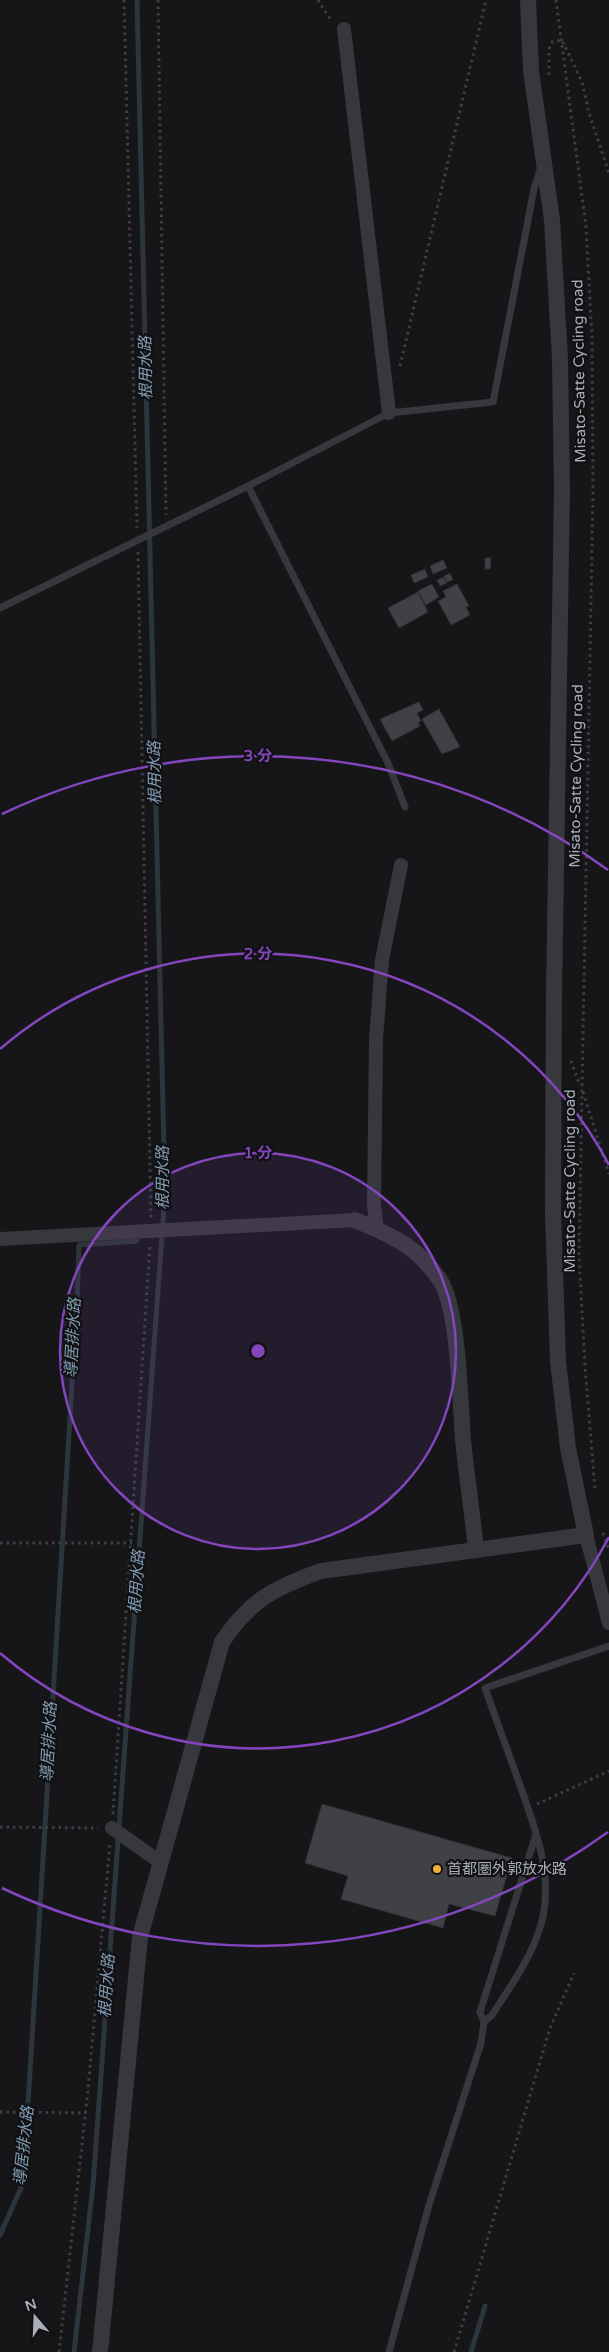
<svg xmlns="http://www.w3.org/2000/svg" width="609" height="2352" font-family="'Varela Round','Noto Sans JP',sans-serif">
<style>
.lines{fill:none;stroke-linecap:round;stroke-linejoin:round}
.stream{stroke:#2c353c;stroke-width:5}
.building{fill:#404145;stroke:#303034}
.path{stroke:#3d3f44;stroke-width:3;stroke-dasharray:2.5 4;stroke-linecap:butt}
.service{stroke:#37383d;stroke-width:7}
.minor{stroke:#37383d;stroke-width:14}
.tertiary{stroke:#37383d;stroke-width:16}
.ring{fill:none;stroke:#8446be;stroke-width:2.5}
.poi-dot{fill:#f2b134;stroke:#111113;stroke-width:2}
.labels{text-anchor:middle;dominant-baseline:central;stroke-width:4.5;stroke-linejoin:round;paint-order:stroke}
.street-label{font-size:15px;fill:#a8adb8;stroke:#111113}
.poi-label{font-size:15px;fill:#a8adb8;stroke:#111113;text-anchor:start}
.water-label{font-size:16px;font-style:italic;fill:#7f9bb3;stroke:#111113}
.centre{fill:#8446be;stroke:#111113;stroke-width:2.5}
.ring-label{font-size:15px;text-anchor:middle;font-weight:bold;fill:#8446be;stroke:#111113;stroke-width:4.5;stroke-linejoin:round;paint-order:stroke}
</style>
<rect width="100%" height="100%" fill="#161618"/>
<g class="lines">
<path class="stream" d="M0,2235L21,2188L26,2137L77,1303L79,1245L137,1241
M74,2352L93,2185L165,1194L137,0
M471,2352L485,2306"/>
</g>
<path class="building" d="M485,558H491L490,569H485Z
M443,560L447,568L433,574L430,566Z
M425,569L428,577L414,583L411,575Z
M450,573L453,580L447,582L444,576Z
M444,577L447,583L440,586L437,580Z
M432,584L439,597L426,605L418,591Z
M457,584L469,606L466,607L470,615L451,625L438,601L446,597L443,591Z
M418,592L428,612L399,628L388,608Z
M419,702L423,710L417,713L421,721L418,723L420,726L392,741L380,719Z
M439,709L460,747L442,754L422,719Z
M322,1804L512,1858L495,1916L449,1904L443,1928L341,1899L348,1876L305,1863Z"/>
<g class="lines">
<path class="path" d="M124,0L137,528
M158,0L166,515
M318,0L332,22
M556,0L586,227L592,338L593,491L579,1254L585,1366L595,1490
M549,75V49L552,42L562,40L582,82L589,113L609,173
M400,366L486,0
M138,552L151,1218
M571,1061L580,1086
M583,1092L609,1174
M603,1533L609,1551
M0,1543H132
M537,1804L609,1771
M113,1814L150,1244
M0,1827L98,1828
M0,2112L86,2113
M59,2352L88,2090L110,1843
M454,2352L550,2028L574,1973"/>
<path class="service" d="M248,486L388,763L405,807
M0,608L248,486L389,413L493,402L534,189L540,170
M484,2022L492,2015C510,1987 530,1960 540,1928C556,1877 534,1825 517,1777C506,1747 496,1718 485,1688L609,1646
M389,2352L429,2205L481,2043L484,2022L480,2012L536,1834"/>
<path class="minor" d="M344,29L389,413
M377,1230L374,1206L376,1039L382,960L401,865
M0,1239L355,1220
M586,1535L609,1623
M112,1828L160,1862"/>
<path class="tertiary" d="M355,1220C392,1236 416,1245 440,1280C459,1309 460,1403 463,1440C467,1477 472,1513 476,1549
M100,2352L140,1937L222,1642C250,1600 274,1588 321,1571L586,1535L568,1448L558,1361L553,1213L554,995L562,490L560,359L552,220L531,71L528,0"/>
</g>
<circle cx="258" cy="1351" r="198" fill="#8446be" fill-opacity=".12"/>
<g class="ring">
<circle cx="258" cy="1351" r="198"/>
<path d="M609 1537A397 397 0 0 1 0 1653M0 1049A397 397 0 0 1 609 1165"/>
<path d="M608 1832A595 595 0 0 1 2 1888M2 814A595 595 0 0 1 608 870"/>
</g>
<circle class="poi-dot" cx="437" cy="1869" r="5"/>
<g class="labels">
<g class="street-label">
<text transform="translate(579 371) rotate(-91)">Misato-Satte Cycling road</text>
<text transform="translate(576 776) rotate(-89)">Misato-Satte Cycling road</text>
<text transform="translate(570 1181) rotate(-90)">Misato-Satte Cycling road</text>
</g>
<g class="poi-label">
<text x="447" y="1869">首都圏外郭放水路</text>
</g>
<g class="water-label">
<text transform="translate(146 368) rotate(-91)">根用水路</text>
<text transform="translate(155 773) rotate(-91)">根用水路</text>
<text transform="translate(163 1178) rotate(-90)">根用水路</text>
<text transform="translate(73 1338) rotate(-87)">導居排水路</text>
<text transform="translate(137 1582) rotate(-86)">根用水路</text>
<text transform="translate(49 1742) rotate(-87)">導居排水路</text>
<text transform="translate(107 1986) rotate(-86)">根用水路</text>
<text transform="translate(24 2146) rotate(-84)">導居排水路</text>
</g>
</g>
<circle cx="258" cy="1351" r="8" class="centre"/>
<g class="ring-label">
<text x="258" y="761">3 分</text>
<text x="258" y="959">2 分</text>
<text x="258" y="1158">1 分</text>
</g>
<g transform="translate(35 2317) rotate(341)" stroke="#111113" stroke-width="4" paint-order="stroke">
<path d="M0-4L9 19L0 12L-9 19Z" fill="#a8adb8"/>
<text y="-8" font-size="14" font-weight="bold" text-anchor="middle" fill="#a8adb8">N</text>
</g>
</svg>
